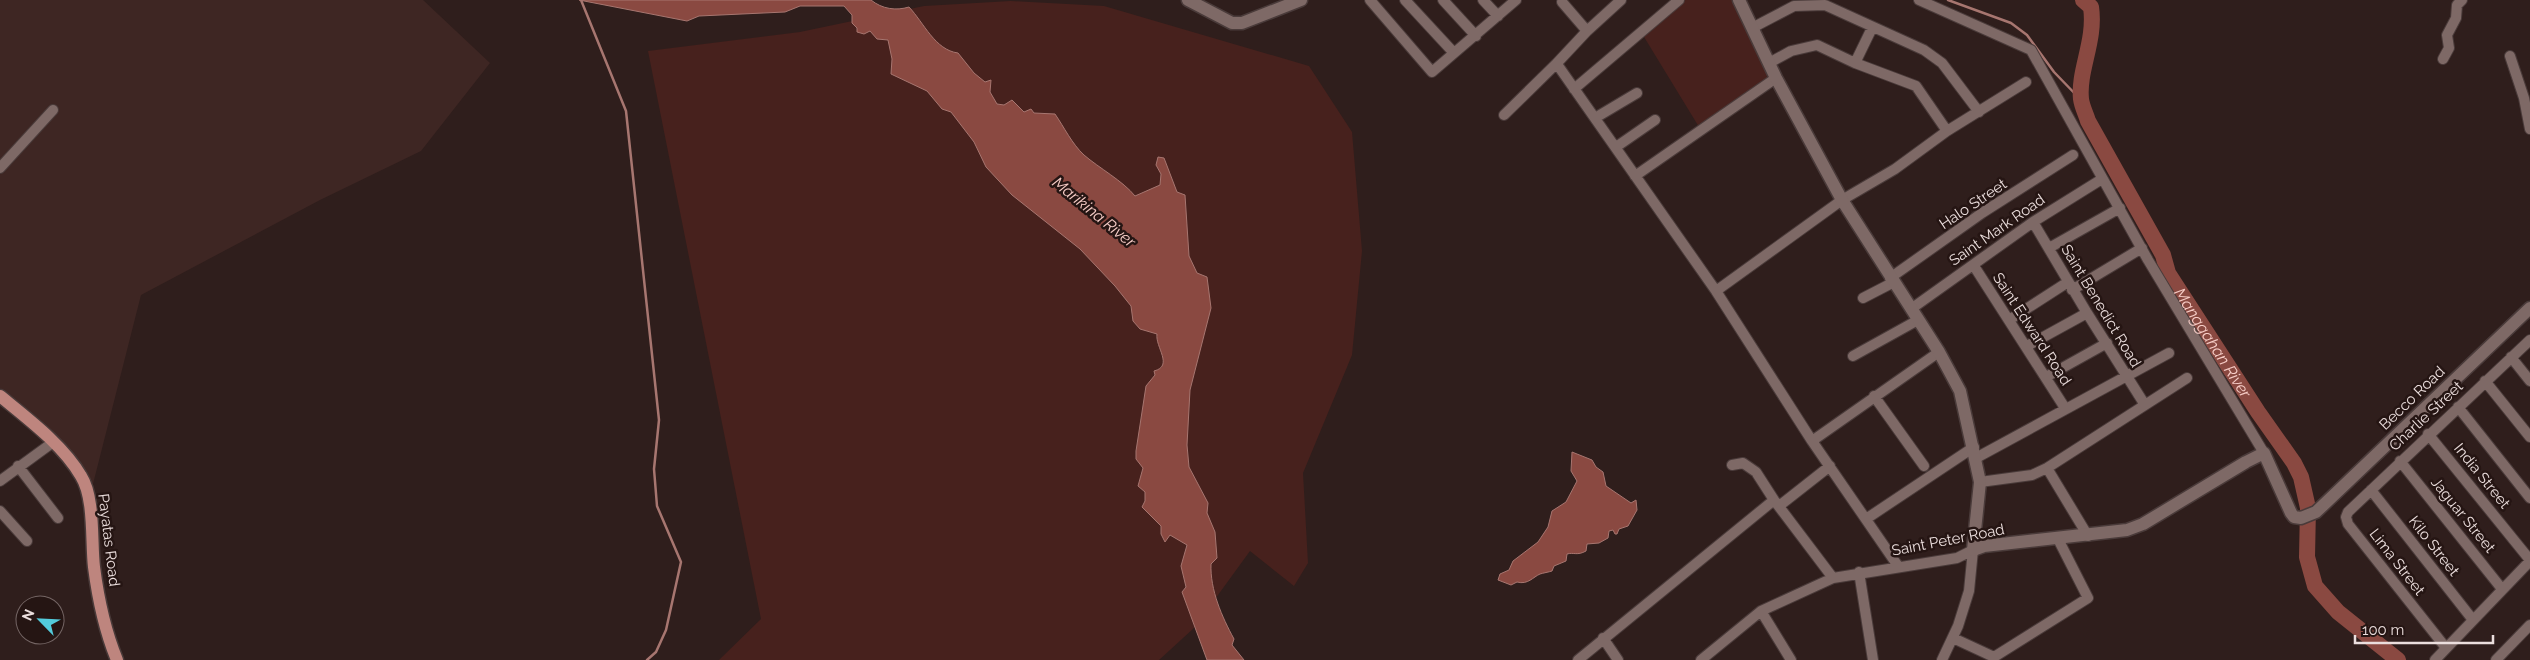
<svg xmlns="http://www.w3.org/2000/svg" width="2530" height="660" font-family="Raleway,sans-serif">
<style>
.built{fill:#3e2623}
.green{fill:#47211d}
.water{fill:#8a4941;stroke:#a77670}
.lines{fill:none;stroke-linecap:round;stroke-linejoin:round}
.stream{stroke:#a77670;stroke-width:2.5}
.river{stroke:#8a4941;stroke-width:16}
.street-casing{stroke:#4a3b3a;stroke-width:12}
.secondary-casing{stroke:#4a3b3a;stroke-width:15}
.primary-casing{stroke:#4a3b3a;stroke-width:15}
.street{stroke:#7e6966;stroke-width:10}
.secondary{stroke:#7e6966;stroke-width:12}
.primary{stroke:#be857e;stroke-width:12}
.labels{text-anchor:middle;dominant-baseline:central;stroke-width:5;stroke-linejoin:round;paint-order:stroke}
.street-label{font-size:15px;fill:#ebdedd;stroke:#251513}
.water-label{font-size:16px;font-style:italic;fill:#f7cdc7;stroke:#251513}
</style>
<rect width="100%" height="100%" fill="#2f1e1c"/>
<path class="built" d="M0,0H423L490,63L421,151L320,200L141,295L93,484L0,388Z"/>
<path class="green" d="M1676,0H1733L1770,78L1699,127L1641,32Z
M1011,1L1104,6L1309,66L1352,132L1362,251L1352,355L1303,473L1308,563L1294,586L1250,551L1194,628L1159,660H719L761,619L648,51L800,32L924,6Z"/>
<path class="water" d="M579,0H871C882,9 896,11 909,7C924,23 935,50 958,53L974,73L985,82L991,80L990,92L997,104L1004,105L1012,100L1024,112L1031,109L1034,113L1055,114C1064,127 1072,144 1084,155C1099,168 1123,181 1135,196L1160,185L1161,174L1156,165L1158,157L1164,158L1177,192L1185,195L1189,256L1197,273L1207,277L1211,308L1190,390L1187,445L1189,467L1208,503L1207,513L1215,532L1217,558L1211,564C1210,590 1222,617 1234,639L1232,645L1244,660H1207L1182,592L1186,587L1181,566L1187,545L1170,535L1165,542L1161,534V526L1142,507L1145,501V492L1138,486L1143,468L1136,459V451L1146,386L1155,375L1154,371C1174,366 1155,347 1157,334L1140,329L1133,321L1131,306L1115,286L1080,249L1012,195L986,167L974,142L951,112L942,109L927,91L891,74L892,59L888,40L877,39L870,31L864,34L857,32V28L852,23V15L844,6H800L785,12L699,16L687,21Z
M1572,452L1592,460L1596,467L1603,472L1606,486L1631,503L1636,500L1637,510L1628,526L1619,529L1617,534H1615L1613,530L1609,531L1608,538L1599,543L1587,544L1586,551C1577,556 1574,552 1567,554L1566,561L1554,566L1552,571C1549,572 1543,573 1540,574C1533,577 1528,585 1517,582L1511,585L1498,580L1500,574L1509,570L1513,561L1538,542L1548,527L1552,511L1566,502L1577,481L1571,471Z"/>
<g class="lines">
<path class="stream" d="M581,0L626,111L659,420L654,469L657,506L681,562L666,630L656,652L647,660
M1948,0L2011,23L2027,35L2054,72L2081,100"/>
<path class="river" id="s1" d="M2083,0L2091,7C2096,41 2078,70 2081,99C2082,107 2086,114 2088,121L2163,255L2168,273L2258,412L2294,463L2301,477L2308,508L2307,557L2315,586L2338,612L2398,660"/>
<defs>
<path id="street" d="M1370,0L1432,72L1516,0
M1405,0L1454,53
M1443,0L1476,36
M1483,0L1498,16
M1621,0L1587,31L1557,63L1559,67L1716,291L1812,441L1898,566
M1919,0L2031,50L2148,260L2264,453
M1562,2L1587,31
M1752,28L1794,6L1825,5L1924,50L1942,63L1979,112
M2510,56L2524,98L2530,129
M2443,59L2449,48L2447,35L2456,18L2457,5L2462,0
M1769,63L1791,51L1817,45L1855,63L1916,86L1947,131
M1855,63L1872,28
M1574,89L1679,0
M1504,115L1557,63
M1595,118L1637,93
M1616,147L1655,120
M0,168L53,110
M1635,176L1776,78
M2033,222L2087,313L2145,405
M2049,248L2120,208
M1974,266L2065,408
M1890,278L1982,213L2073,155
M2072,290L2142,248
M1716,291L1842,200L1895,169L1947,131L2026,82
M1863,298L1894,282
M1911,309L2033,222L2102,179
M2009,320L2068,282
M2027,346L2087,313
M1853,356L1918,320
M2511,357L2530,381
M2046,377L2107,343
M2485,381L2530,437
M1874,396L1924,466
M2458,407L2530,498
M2428,434L2530,560
M1812,441L1939,352
M1976,458L2169,353
M2400,461L2502,589
M1732,465L1743,463L1756,472L1774,500L1833,578
M18,466L58,518
M2047,468L2088,536
M0,481L52,443
M1980,482L2032,475L2047,468L2187,378
M2371,490L2473,620
M1779,506L1830,466
M0,511L27,541
M1866,519L1974,447
M1859,572L1873,660
M1761,611L1791,660
M1603,638L1618,660
M1953,638L1994,657L2088,598L2058,539
M2446,648L2348,524L2346,517L2348,512L2530,340
M1578,660L1774,500
M1701,660L1761,611L1833,578L1957,558L1973,550
M1942,660L1958,626L1969,591L1973,550
M2435,660L2530,561
M2496,660L2530,625"/>
<path id="secondary" d="M1188,0L1232,23H1242L1301,0
M1739,0L1776,78L1842,200L1939,352L1960,391L1980,482L1973,550L1984,546L2127,530L2143,524L2246,462L2264,453L2291,513L2294,517L2301,518L2316,512L2530,308"/>
<path id="primary" d="M0,396C28,419 63,445 81,476C95,498 91,542 94,567C98,598 105,631 117,660"/>
</defs>
<use href="#street" class="street-casing"/>
<use href="#secondary" class="secondary-casing"/>
<use href="#primary" class="primary-casing"/>
<use href="#street" class="street"/>
<use href="#secondary" class="secondary"/>
<use href="#primary" class="primary"/>
</g>
<g class="labels">
<g class="street-label">
<text transform="translate(1973 204) rotate(-34)">Halo Street</text>
<text transform="translate(1997 230) rotate(-35)">Saint Mark Road</text>
<text transform="translate(2101 306) rotate(59)">Saint Benedict Road</text>
<text transform="translate(2032 329) rotate(57)">Saint Edward Road</text>
<text transform="translate(2412 398) rotate(-44)">Becco Road</text>
<text transform="translate(2426 416) rotate(-43)">Charlie Street</text>
<text transform="translate(2482 476) rotate(51)">India Street</text>
<text transform="translate(2463 515) rotate(51)">Jaguar Street</text>
<text transform="translate(109 540) rotate(83)">Payatas Road</text>
<text transform="translate(1948 540) rotate(-11)">Saint Peter Road</text>
<text transform="translate(2434 546) rotate(52)">Kilo Street</text>
<text transform="translate(2397 562) rotate(52)">Lima Street</text>
</g>
<g class="water-label">
<text transform="translate(1094 212) rotate(39)">Marikina River</text>
<text stroke="none"><textPath href="#s1" startOffset="382">Manggahan River</textPath></text>
</g>
</g>
<g transform="translate(40 620) rotate(294)"><circle r="24" fill="#251513" stroke="#746564"/>
<path d="M0-4L9 19L0 12L-9 19Z" fill="#53cbdb"/>
<text y="-8" font-size="14" font-weight="bold" text-anchor="middle" fill="#ebdedd">N</text>
</g>
<path d="M2355 635v8h138v-8" fill="none" stroke="#ebdedd" stroke-width="2.5"/>
<text x="2362" y="635" font-size="15" fill="#ebdedd" stroke="#251513" stroke-width="4" paint-order="stroke">100 m</text>
</svg>
